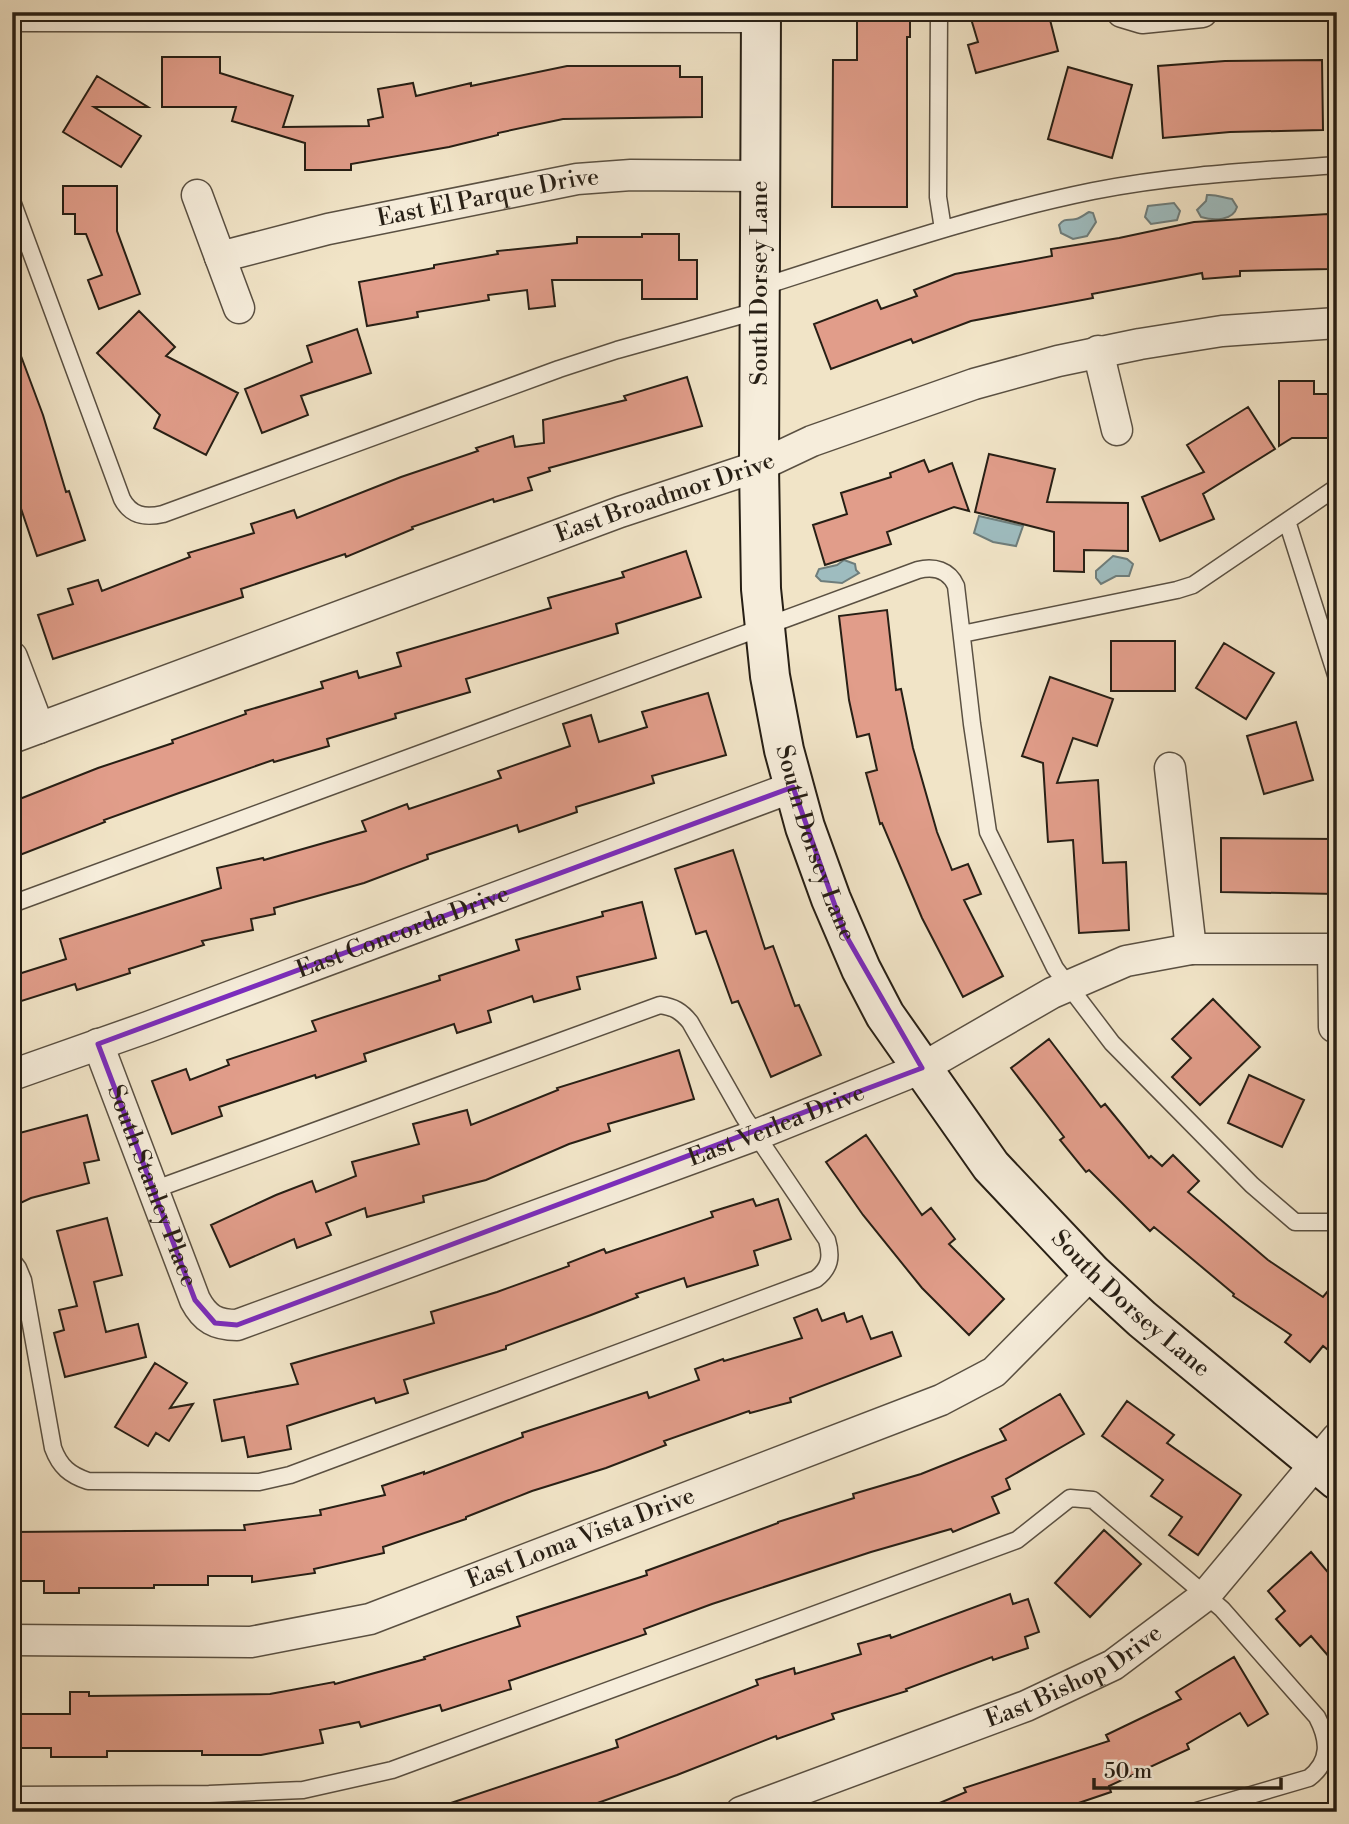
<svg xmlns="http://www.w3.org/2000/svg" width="1349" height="1824" font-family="'Libre Bodoni',serif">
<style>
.water{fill:#9ebcbf;stroke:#6e7d7b;stroke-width:2}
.building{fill:#e19d8a;stroke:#271f15;stroke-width:2}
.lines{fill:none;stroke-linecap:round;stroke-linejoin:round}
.lane-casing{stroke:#5a5042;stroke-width:19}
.street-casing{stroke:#5a5042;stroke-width:33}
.secondary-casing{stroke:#271f15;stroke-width:42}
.lane{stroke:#f6eddb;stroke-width:16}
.street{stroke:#f6eddb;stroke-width:30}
.secondary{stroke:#f6eddb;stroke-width:38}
.marked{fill:none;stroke:#7b2cbf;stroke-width:5;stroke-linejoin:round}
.labels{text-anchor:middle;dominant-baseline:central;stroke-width:5;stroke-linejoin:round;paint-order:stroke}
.street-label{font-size:24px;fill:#271f15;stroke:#f6eddb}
</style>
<rect width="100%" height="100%" fill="#f1e4c7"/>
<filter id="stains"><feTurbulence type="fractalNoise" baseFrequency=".00286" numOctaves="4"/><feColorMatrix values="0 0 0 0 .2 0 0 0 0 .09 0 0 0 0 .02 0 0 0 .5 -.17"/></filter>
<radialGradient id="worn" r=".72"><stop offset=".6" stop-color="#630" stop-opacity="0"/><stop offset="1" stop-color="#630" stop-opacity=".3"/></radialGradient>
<path class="water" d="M1207,195C1217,194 1223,198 1232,199L1237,207C1233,221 1214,221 1201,217L1197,210L1206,201Z
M1174,203L1180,211L1177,220L1151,224L1145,217L1148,206Z
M1089,212L1093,213L1096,222L1087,236L1073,239L1061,233L1059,225C1065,217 1068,221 1076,219C1081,218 1085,214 1089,212Z
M979,516L1023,526L1016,546L993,542L974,533Z
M1113,556L1127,559L1133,564L1129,576H1116L1101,584L1096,578V571Z
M844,560L855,564L856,570L859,573L842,583L821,581L816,576L819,569L837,565Z"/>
<path class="building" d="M857,12H910V37H907V207H832L833,60H857Z
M969,12H1048L1058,51L976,73L968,45L978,42Z
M162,57H220V73L293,96L283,127L369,126L368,120L383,117L378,89L413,83L416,96L471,83V86L567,66H680V77H702V117L563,119L498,133V135L449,147L351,164V170H305V143L232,121L236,107H162Z
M1322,60L1323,130L1230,132L1163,138L1158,66L1225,61Z
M1068,67L1132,85L1112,158L1048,139Z
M97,76L148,107H94L141,136L121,167L63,132Z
M63,186H117V231L140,294L99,309L88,280L102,275L86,234H75V214H63Z
M1328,214L1329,269L1240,271V276L1203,279L1202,273L1092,294L1093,298L971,321L913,343L911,339L831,369L814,324L877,300L881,309L917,296L914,290L955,274L1052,256L1051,249L1119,238L1194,222Z
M642,234H679V260H697V299H642V280H552L555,306L529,309L527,290L488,295L489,300L417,312L418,317L367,326L359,282L434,268V265L498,254L497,251L577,243V237H642Z
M139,311L175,347L166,356L238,393L206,455L154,428L160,415L97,353Z
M357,329L371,373L301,396L308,415L262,433L245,389L312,362L307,346Z
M15,340L43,415L66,492L69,491L85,540L37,556L12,482V341Z
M687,377L702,426L549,468L550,471L528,478L532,490L494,502L493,499L412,527L413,529L346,557L345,554L241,589L243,597L53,659L38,615L73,604L68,589L98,580L102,591L190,557L188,553L254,533L251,524L294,510L297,518L401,477L478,451L476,448L513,436L515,447L544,443L543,420L626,400L624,396Z
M1279,381H1314V394H1331V438H1292L1279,446Z
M1248,407L1275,449L1203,494L1214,519L1160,541L1142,497L1204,472L1187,445Z
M989,454L1055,469L1047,502L1128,503V551L1084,550V572L1054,571V532L975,512Z
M924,460L929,472L952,463L969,511L954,507L887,532L891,544L825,565L813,525L847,514L841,493L891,477L890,473Z
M686,551L701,597L616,624L618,633L466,679L470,692L395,714L396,718L327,739L329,746L274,762L273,760L179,793L104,820L105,822L12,858V802L98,768L173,743L172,740L246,714L245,711L323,688L321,682L357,671L359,678L401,666L397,653L551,608L548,598L624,577L622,572Z
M887,610L896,690L901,689L913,748L937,832L952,870L968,864L981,894L964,900L1003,976L963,997L922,918L882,823L880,824L866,773L877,770L869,734L857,737L849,700L839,616Z
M1111,641H1175V691H1111Z
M1224,643L1274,673L1246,719L1196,688Z
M1050,677L1113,699L1097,746L1073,738L1057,783L1098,780L1103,863L1126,862L1129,930L1079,933L1073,840L1048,842L1043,763L1022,756Z
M708,693L726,755L652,776L654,783L576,807L577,812L519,832L517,825L427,855L428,859L364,883L274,908L275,914L251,919L253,930L202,941L204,945L129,969L130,973L77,990L75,984L12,1004V976L66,959L60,939L221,888L217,868L263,858L264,860L366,831L362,821L407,804L409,809L501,778L498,771L570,746L563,724L591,715L599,742L647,727L642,712Z
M1296,722L1313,780L1264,794L1247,736Z
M1221,838L1337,839V894L1221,892Z
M733,850L765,949L773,946L795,1006L799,1005L821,1055L771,1077L738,1001L732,1003L706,931L696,934L675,869Z
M642,902L656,958L577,977L580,989L534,1002L532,996L488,1011L491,1022L457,1033L454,1024L364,1054L366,1061L316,1078L315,1075L219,1107L222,1116L172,1134L152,1081L186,1069L190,1080L229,1065L227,1060L316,1031L312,1021L440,980L439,976L519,950L516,940L603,916L602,912Z
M1213,999L1260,1047L1200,1105L1172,1077L1191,1058L1172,1039Z
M1049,1039L1101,1107L1105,1104L1149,1158L1151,1156L1162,1166L1173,1155L1199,1181L1188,1192L1268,1260L1323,1297L1337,1280V1357L1323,1346L1310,1362L1285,1342L1291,1335L1233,1296L1234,1294L1154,1227L1150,1231L1089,1170L1086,1172L1060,1140L1064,1137L1011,1068Z
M679,1050L694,1099L608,1124L610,1131L569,1144L486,1180L423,1196L424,1202L367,1217L365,1208L326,1223L331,1235L297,1248L294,1239L230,1267L211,1225L276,1195L312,1181L316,1192L356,1176L352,1162L419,1144L413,1124L467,1110L471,1125L558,1090L557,1088Z
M1249,1075L1304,1100L1282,1147L1228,1123Z
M87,1115L99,1160L84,1163L89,1183L31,1198L12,1207V1135Z
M866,1135L922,1215L931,1208L955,1239L949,1244L1004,1299L969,1335L922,1288L863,1215L826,1162Z
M753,1199L756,1206L778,1199L791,1239L754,1251L758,1265L687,1287L684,1278L636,1294L638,1297L591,1315L506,1346V1349L404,1380L408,1393L376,1403L374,1398L287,1426L291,1449L248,1457L244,1437L222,1441L214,1400L298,1384L291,1364L434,1323L431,1312L497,1292L569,1266L568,1263L604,1249L606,1253L713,1217L711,1212Z
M107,1218L122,1275L94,1282L106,1332L138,1324L146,1357L65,1377L54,1333L64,1330L59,1310L77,1306L57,1231Z
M817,1309L822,1321L844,1313L847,1322L862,1316L871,1339L892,1332L901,1356L790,1398L791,1402L750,1413L749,1411L664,1441L666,1445L606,1468L532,1491L466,1517V1519L383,1547L384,1553L314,1569L315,1573L252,1582V1576H208V1585H154V1588H79V1593H44V1581H13V1532L245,1530L244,1525L321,1515L320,1510L385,1495L382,1486L424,1472V1474L523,1437L522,1433L647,1392L649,1398L699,1380L695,1369L723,1359L724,1361L802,1338L794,1318Z
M155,1363L187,1383L170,1408L193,1404L169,1441L156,1433L148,1446L115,1427Z
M1060,1394L1084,1434L1006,1479L1010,1489L992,1497L999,1513L953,1532L951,1529L871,1552L712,1604L644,1629L646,1634L509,1681L511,1689L442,1711L440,1705L361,1727L359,1722L320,1730L323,1743L261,1755H202V1751H107V1757H51V1748H12V1714H70V1692H89V1696L270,1694L334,1682L335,1684L425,1659L424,1657L520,1626L517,1617L647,1575L646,1571L778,1523V1522L854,1498L853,1494L921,1474L1006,1440L1000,1429Z
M1127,1401L1174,1435L1167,1443L1241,1495L1198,1555L1169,1535L1182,1517L1151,1496L1163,1480L1102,1436Z
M1104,1530L1141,1564L1090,1617L1055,1583Z
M1311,1552L1337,1583V1666L1311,1636L1300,1646L1276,1619L1285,1611L1268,1591Z
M1010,1594L1013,1604L1028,1599L1039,1632L1025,1637L1028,1648L993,1660L992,1657L906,1689L907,1691L832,1714L834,1719L777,1739L776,1736L677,1775L572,1812H434L433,1809L618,1747L616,1740L758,1685L756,1680L794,1668L795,1674L861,1654L858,1644L890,1635L891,1638Z
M1234,1657L1268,1714L1248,1726L1240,1713L1187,1744L1189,1749L1109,1786L1111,1792L1052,1812H918L966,1792L964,1788L1109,1741L1106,1735L1181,1699L1176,1692Z"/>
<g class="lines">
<defs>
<path id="lane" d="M939,12L938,197L943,229
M12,23L761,24
M12,201L122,499C131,516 145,518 163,514L559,369L617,350L760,310
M761,287C871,252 980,214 1093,191C1174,175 1255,171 1337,165
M1287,521L1337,678
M962,634L1177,590L1193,585L1337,487
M12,904L918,570C934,566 949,570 956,586L972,724L988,832L1055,968L1112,1043L1252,1185L1295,1222H1337
M12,1260L18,1268L23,1280L53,1448C60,1467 70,1475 88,1481L259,1482L290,1475L816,1279C830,1268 832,1257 827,1240L744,1117L690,1022C681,1011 674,1007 660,1005L153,1190
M12,1795L209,1794L303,1790L392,1770L1017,1540L1070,1498L1093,1500L1222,1609L1317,1717C1329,1740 1331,1761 1309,1778L1193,1812"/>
<g id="street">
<path d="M1122,12L1142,18L1202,12"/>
<path id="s1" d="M197,195L220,257L328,229L577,179L631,175L760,176"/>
<path d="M220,257L239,308"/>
<path d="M1098,351L1117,430"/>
<path d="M12,657L39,728"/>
<path id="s2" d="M12,738L620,512L759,466L812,441L974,384L1058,361L1140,344L1222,331L1337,323"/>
<path d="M1170,768L1191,949"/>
<path d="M1333,949L1334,1027"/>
<path id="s3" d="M98,1044L195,1300C205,1319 216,1325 237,1325L756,1135L922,1068L1052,993L1126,961L1191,949H1337"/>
<path id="s4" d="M12,1075L148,1027L793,787"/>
<path id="s5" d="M12,1640L251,1642L370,1619L941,1400L994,1372L1092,1273"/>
<path id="s6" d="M741,1812L1026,1706L1113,1665L1205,1596L1337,1438"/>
</g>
<g id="secondary">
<path id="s7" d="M761,12L759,466L761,589L770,676L784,750L805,827L831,899L861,969L885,1015L991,1166L1092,1273L1142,1319L1337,1480"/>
</g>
</defs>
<use href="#lane" class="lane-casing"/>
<use href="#street" class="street-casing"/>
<use href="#secondary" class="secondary-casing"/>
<use href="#lane" class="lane"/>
<use href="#street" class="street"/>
<use href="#secondary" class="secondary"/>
</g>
<path class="marked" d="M793,787L845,934L922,1068L237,1325L215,1323L195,1300L98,1044Z"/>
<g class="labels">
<g class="street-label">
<text stroke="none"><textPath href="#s1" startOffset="341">East El Parque Drive</textPath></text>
<text transform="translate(760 283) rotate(-90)">South Dorsey Lane</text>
<text stroke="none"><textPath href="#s2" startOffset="696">East Broadmor Drive</textPath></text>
<text stroke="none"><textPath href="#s7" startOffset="838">South Dorsey Lane</textPath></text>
<text stroke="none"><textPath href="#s4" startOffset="416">East Concorda Drive</textPath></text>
<text stroke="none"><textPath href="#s3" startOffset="901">East Verlea Drive</textPath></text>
<text stroke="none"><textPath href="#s3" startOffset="152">South Stanley Place</textPath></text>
<text stroke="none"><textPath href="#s7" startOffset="1405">South Dorsey Lane</textPath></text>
<text stroke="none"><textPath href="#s5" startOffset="586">East Loma Vista Drive</textPath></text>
<text stroke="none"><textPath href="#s6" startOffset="360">East Bishop Drive</textPath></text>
</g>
</g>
<rect width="1349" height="1824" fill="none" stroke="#f1e4c7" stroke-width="42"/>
<rect x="14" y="14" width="1321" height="1796" fill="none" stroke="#271f15" stroke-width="3.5"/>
<rect x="21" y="21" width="1307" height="1782" fill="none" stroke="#271f15" stroke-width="2"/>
<path d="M1094 1778v10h187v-10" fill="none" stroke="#271f15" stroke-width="3.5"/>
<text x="1104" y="1778" font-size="21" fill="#271f15" stroke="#f6eddb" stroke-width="5" paint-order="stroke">50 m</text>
<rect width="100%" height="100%" filter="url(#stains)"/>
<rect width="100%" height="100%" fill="url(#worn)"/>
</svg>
